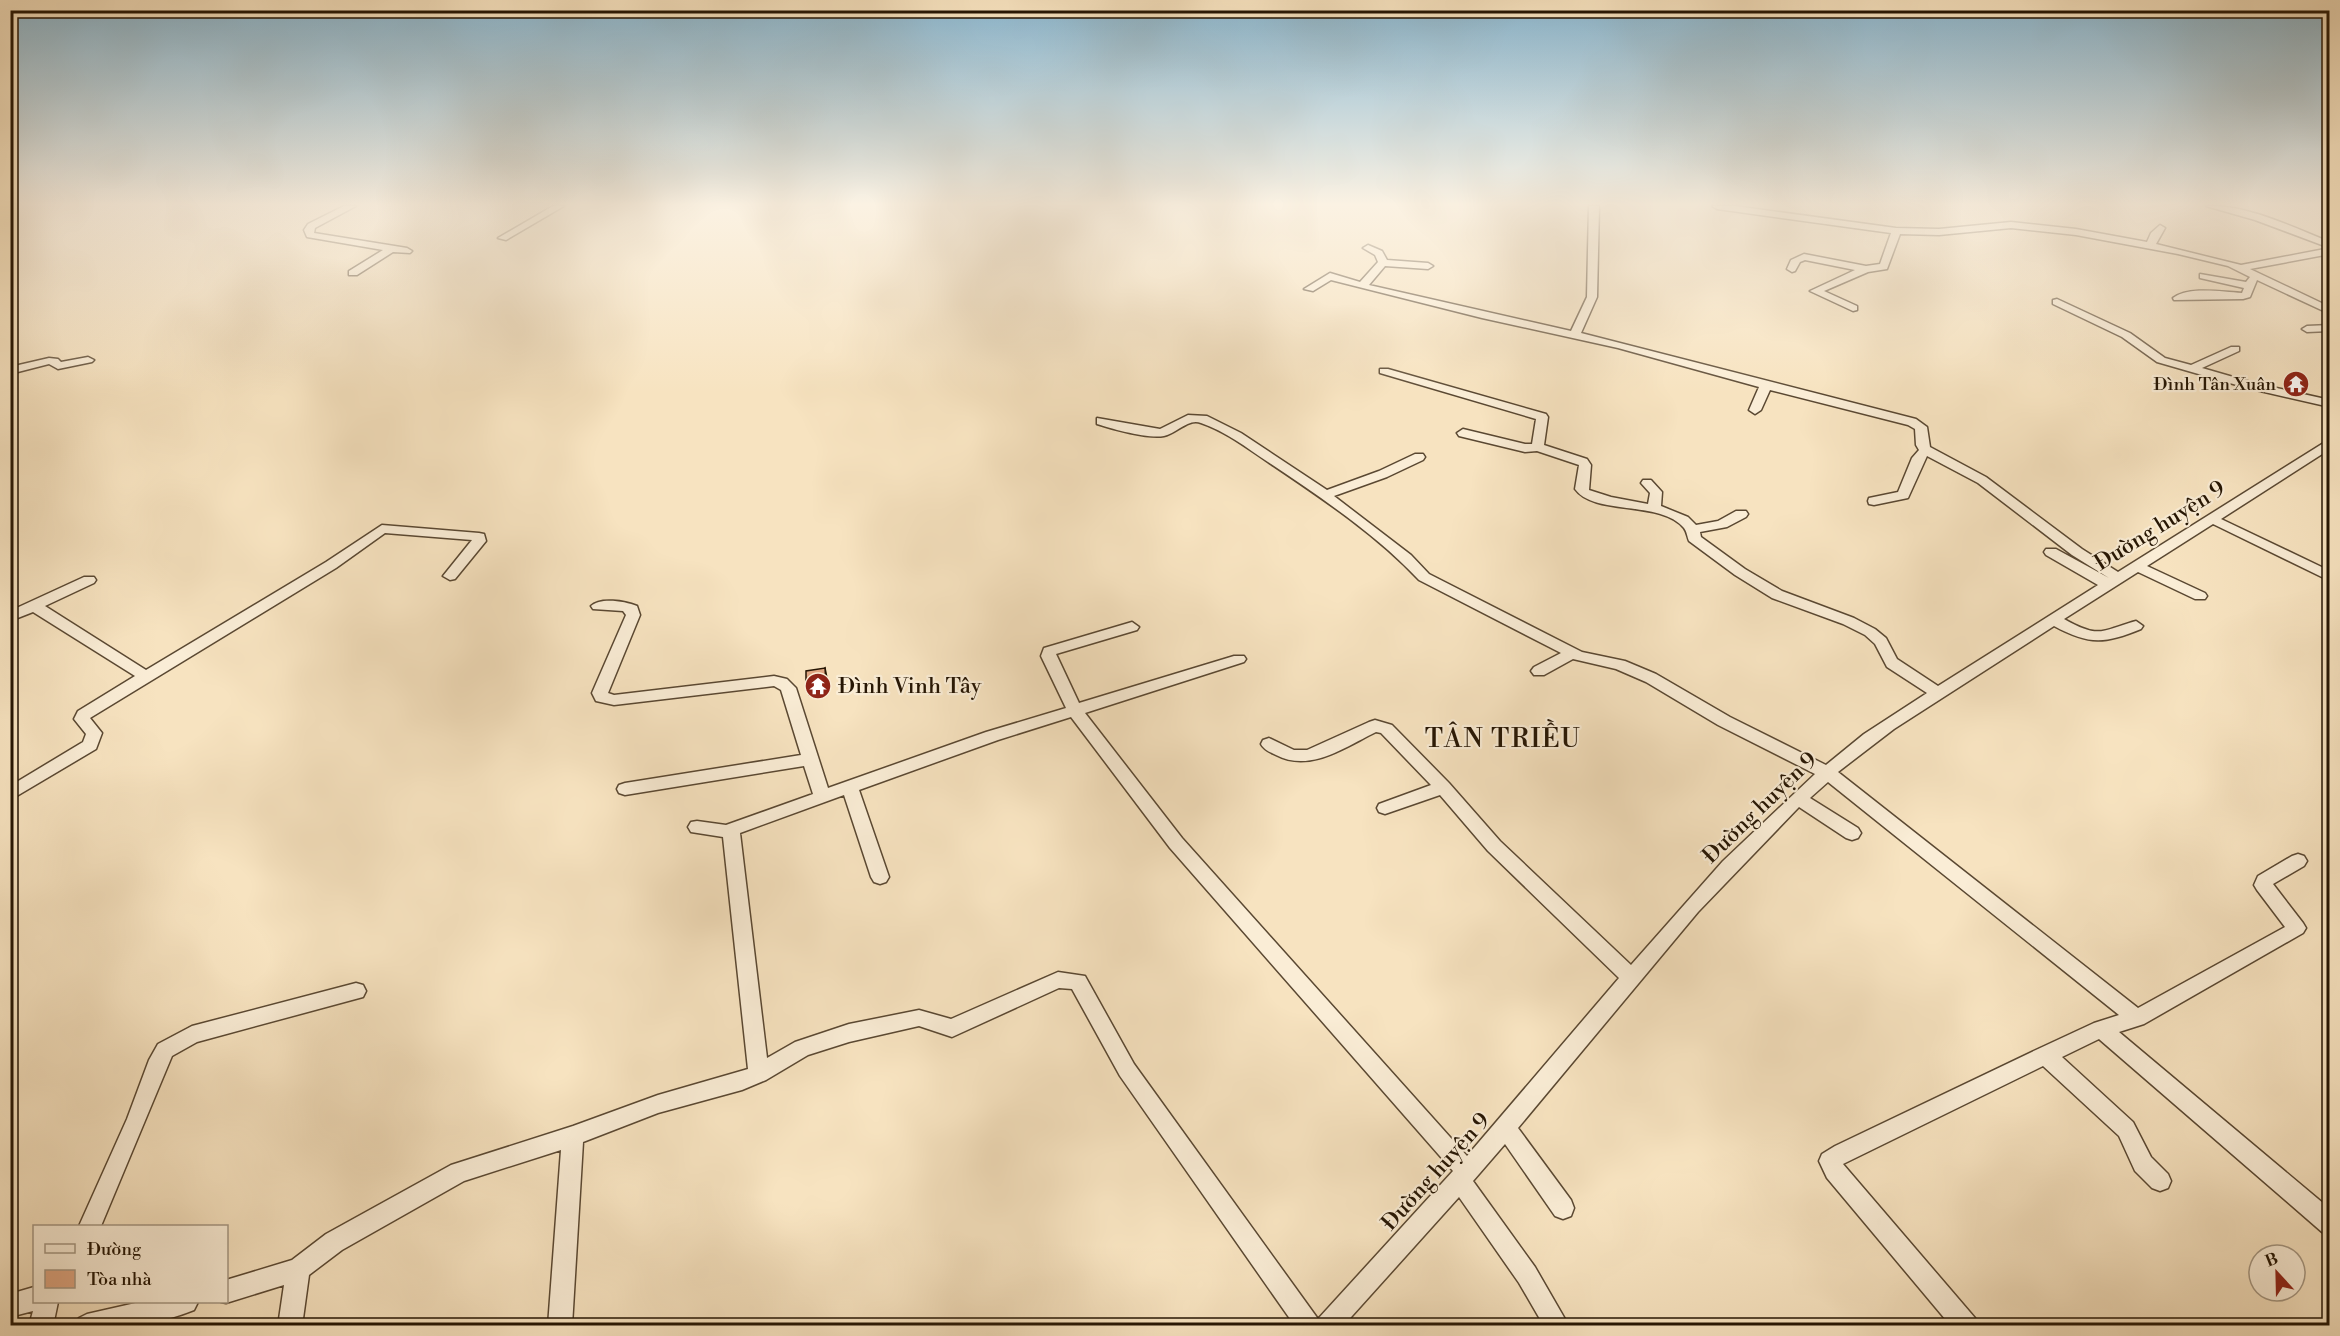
<svg xmlns="http://www.w3.org/2000/svg" width="2340" height="1336" font-family="'Libre Bodoni',serif">
<style>
.lines{fill:none;stroke-linecap:round;stroke-linejoin:round}
.minor-casing{stroke:#5a4832;stroke-width:3}
.minor{fill:#faedd6;fill-rule:evenodd}
.shaded-wall{fill:#9c745b;stroke:#251503;stroke-width:1.5}
.building{fill:#dfa682;stroke:#251503;stroke-width:1.5}
.labels{text-anchor:middle;dominant-baseline:central;stroke-width:4.5;stroke-linejoin:round;paint-order:stroke}
.far-poi-label{font-size:18px;fill:#251503;stroke:#faedd6;text-anchor:end}
.street-label{font-size:22px;fill:#251503;stroke:#faedd6}
.poi-label{font-size:22px;fill:#251503;stroke:#faedd6;text-anchor:start}
.quarter-label{font-size:26px;letter-spacing:1.5px;fill:#251503;stroke:#faedd6}
</style>
<rect width="100%" height="100%" fill="#f7e3c0"/>
<filter id="stains"><feTurbulence type="fractalNoise" baseFrequency=".00333" numOctaves="4"/><feColorMatrix values="0 0 0 0 .2 0 0 0 0 .09 0 0 0 0 .02 0 0 0 .5 -.17"/></filter>
<radialGradient id="worn" r=".72"><stop offset=".6" stop-color="#630" stop-opacity="0"/><stop offset="1" stop-color="#630" stop-opacity=".3"/></radialGradient>
<g class="lines">
<defs>
<path id="minor" d="M344,206H356L315,228L314,233L407,248L412,251L410,253L393,252L357,275H349V271L383,250L307,237L304,230L308,224Z
M553,206H564L506,240L498,238Z
M1589,206H1599L1597,297L1581,333L1916,419L1927,427L1930,447L1986,477L2082,549L2118,572L2330,439V449L2221,519L2330,571V581L2213,524L2147,566L2205,593L2207,596L2205,599H2195L2138,572L2064,619C2100,639 2100,631 2136,621L2143,626L2141,629C2105,644 2089,645 2054,626L1894,729L1838,772L2138,1008L2285,927L2257,890L2254,885L2258,876L2292,856L2298,854L2304,856L2307,861L2304,866L2273,884L2303,923L2306,928L2303,933L2144,1024L2119,1032L2330,1209V1235L2322,1232L2099,1039L2062,1057L2133,1122L2151,1157L2168,1174L2171,1181L2168,1188L2160,1191L2152,1188L2135,1171L2119,1136L2043,1066L1843,1164L1975,1318L1979,1326H1951L1827,1178L1819,1161L1822,1154L1835,1146L2038,1049L2094,1023L2119,1015L1828,782L1810,798L1858,828L1861,833L1858,838L1852,840L1846,838L1799,807L1698,912L1518,1128L1571,1200L1574,1208L1571,1216L1563,1219L1555,1216L1505,1144L1473,1181L1535,1267L1569,1326H1544L1519,1283L1459,1197L1343,1326H1295L1120,1076L1072,989L1059,988L952,1037L919,1026L849,1042L808,1055L766,1080L742,1090L658,1113L583,1142L572,1326H548L561,1150L464,1181L342,1250L309,1275L302,1326H278L284,1285L226,1303L221,1302H226V1280L292,1260L326,1234L451,1165L573,1126L658,1095L748,1069L723,837L691,832L688,827L691,822L697,821L726,825L813,794L804,766L625,795L619,793L617,789L619,785L625,783L801,755L781,690L774,686L614,705L596,701L592,693L626,615L623,611L593,609L591,606C600,597 625,601 637,606L640,615L608,693L614,695L774,676L787,679L796,688L828,788L986,732L1066,708L1041,656L1044,648L1132,622L1139,627L1137,630L1056,654L1079,703L1234,656H1244L1246,659L1244,662L1085,713L1182,838L1467,1156L1619,978L1488,851L1440,795L1385,814L1379,812L1377,808L1379,804L1431,785L1381,733L1376,732C1345,747 1310,773 1276,755C1270,752 1264,750 1261,744L1263,740L1269,738L1294,750H1307L1369,722L1375,720L1392,725L1449,783L1500,841L1631,965L1723,861L1815,774L1718,725L1646,682L1616,669L1573,659L1544,675H1534L1531,671L1534,667L1561,653L1419,580C1376,534 1320,497 1268,462C1247,448 1225,431 1201,423C1188,418 1176,434 1164,436C1148,439 1112,429 1097,424V418L1160,429L1188,415L1207,416L1241,433L1327,490L1379,471L1415,454H1423L1425,457L1423,460L1387,477L1334,496L1411,555L1429,574L1582,652L1625,661L1656,674L1730,717L1826,765L1864,734L1927,693L1887,667L1875,644L1865,635L1843,624L1772,598L1735,575L1689,541C1687,536 1687,532 1684,528C1661,500 1594,516 1575,489L1579,465L1537,451L1525,452L1459,436L1457,433L1463,429L1525,444H1532L1536,419L1380,373V369H1388L1546,414L1548,417L1544,445L1587,459L1591,465L1589,490L1611,497L1648,504L1650,493L1641,483L1643,480H1651L1662,492L1661,506L1688,517L1696,525L1718,521L1736,511H1746L1748,514L1746,517L1727,527L1700,532L1701,537L1745,569L1782,591L1854,618L1875,629L1886,638L1897,659L1938,686L2098,585L2046,555L2044,552L2046,549H2056L2109,578L2072,555L1978,483L1927,456L1908,498L1874,505L1869,504L1868,501L1869,498L1898,492L1912,458L1919,450L1916,445L1915,429L1908,425L1770,390L1761,410L1755,414L1749,410L1759,387L1618,348L1482,318L1331,280L1313,291L1304,289L1330,273L1360,282L1378,262L1375,255L1363,248L1368,245L1382,251L1387,260L1428,263L1433,266L1428,269L1385,266L1369,285L1571,331L1587,297ZM1071,717L1170,848L1453,1171L1318,1319L1134,1064L1085,976L1058,972L951,1019L919,1010L849,1024L795,1042L767,1058L740,833L844,795L871,877L874,882L880,884L886,882L889,877L859,790L998,740Z
M1712,206H1735L1896,228L1939,229L2011,222L2076,229L2147,242L2151,233L2160,225L2165,228L2156,244L2241,265L2330,248V254L2250,269L2330,307V314L2257,280L2250,297L2243,299L2174,300L2173,298C2189,286 2222,292 2242,293L2244,288L2200,278V274L2246,282L2250,277L2228,266L2178,254L2076,235L2011,228L1939,235L1900,234L1887,269L1868,272L1824,291L1857,306V310L1853,311L1810,291L1855,270L1805,260L1800,262L1795,271L1792,272L1787,269L1791,260L1804,254L1866,266L1880,264L1891,233L1717,209Z
M2206,206C2247,204 2292,227 2330,242V248L2255,220Z
M2057,299L2130,333L2165,358L2191,365L2231,347H2239V351L2202,368L2254,383L2330,400V407L2247,388L2157,362L2122,337L2053,304V300Z
M2330,325V331L2307,332L2302,329L2307,326Z
M88,357L94,360L92,362L58,369L49,364L10,374V367L49,358L58,359L61,362Z
M382,525L479,533L484,534L486,541L455,579L450,580L443,576L472,540L385,533L336,568L90,718L102,733L96,749L10,800V786L83,742L86,734L74,719L78,711L135,676L33,612L10,621V611L84,577H94L96,580L94,583L45,606L146,670L326,562Z
M356,983L363,985L366,991L363,997L197,1042L172,1056L101,1226H79L127,1119L149,1060L158,1044L192,1026Z
M34,1287V1302H58L53,1326H29L33,1311L10,1317V1294Z
M140,1302H198L194,1310C156,1326 116,1326 75,1326L79,1318L87,1314Z"/>
</defs>
<use href="#minor" class="minor-casing"/>
<use href="#minor" class="minor"/>
</g>
<path class="shaded-wall" d="M825,668L827,678L828,692L809,695L806,686Z"/>
<path class="building" d="M825,668L826,683L806,686V671Z"/>
<linearGradient id="sky" x2="0" y2="1"><stop stop-color="#8ab8d2"/><stop offset="0.52" stop-color="#fbf2e3"/><stop offset="1" stop-color="#fbf2e3" stop-opacity="0"/></linearGradient>
<rect width="2340" height="393" fill="url(#sky)"/>
<defs>
<symbol id="temple-disc" viewBox="-11 -11 22 22"><circle r="9.5" fill="#8f2418" stroke="#faedd6"/><path d="M0-6L5-2H3V0L6.5 2.5H4V6H1.5V3h-3V6H-4V2.5H-6.5L-3 0V-2H-5Z" fill="#fff"/></symbol>
</defs>
<g fill-rule="evenodd">
<use href="#temple-disc" x="2281" y="369" width="30" height="30"/>
<use href="#temple-disc" x="803" y="671" width="30" height="30"/>
</g>
<g class="labels">
<g class="far-poi-label">
<text x="2276" y="384">Đình Tân Xuân</text>
</g>
<g class="street-label">
<text transform="translate(2160 526) rotate(-32)">Đường huyện 9</text>
<text transform="translate(1760 808) rotate(-44)">Đường huyện 9</text>
<text transform="translate(1436 1172) rotate(-48)">Đường huyện 9</text>
</g>
<g class="poi-label">
<text x="838" y="686">Đình Vinh Tây</text>
</g>
<g class="quarter-label">
<text x="1503" y="739">TÂN TRIỀU</text>
</g>
</g>
<rect width="2340" height="1336" fill="none" stroke="#f7e3c0" stroke-width="36"/>
<rect x="12" y="12" width="2316" height="1312" fill="none" stroke="#251503" stroke-width="3"/>
<rect x="18" y="18" width="2304" height="1300" fill="none" stroke="#251503" stroke-width="1.5"/>
<rect x="33" y="1225" width="195" height="78" fill="#faedd6" stroke="#a59782" stroke-width="1.5"/>
<rect x="45" y="1244" width="30" height="9" fill="#faedd6" stroke="#a59782" stroke-width="1.5"/>
<text x="87" y="1255" font-size="18" fill="#251503">Đường</text>
<rect x="45" y="1270" width="30" height="18" fill="#dfa682" stroke="#a59782" stroke-width="1.5"/>
<text x="87" y="1285" font-size="18" fill="#251503">Tòa nhà</text>
<g transform="translate(2277 1273) rotate(338)"><circle r="28" fill="#faedd6" stroke="#a59782" stroke-width="1.5"/>
<path d="M0-4.5L10 22L0 15L-10 22Z" fill="#8f2418"/>
<text y="-9" font-size="16" font-weight="bold" text-anchor="middle" fill="#251503">B</text>
</g>
<rect width="100%" height="100%" filter="url(#stains)"/>
<rect width="100%" height="100%" fill="url(#worn)"/>
</svg>
